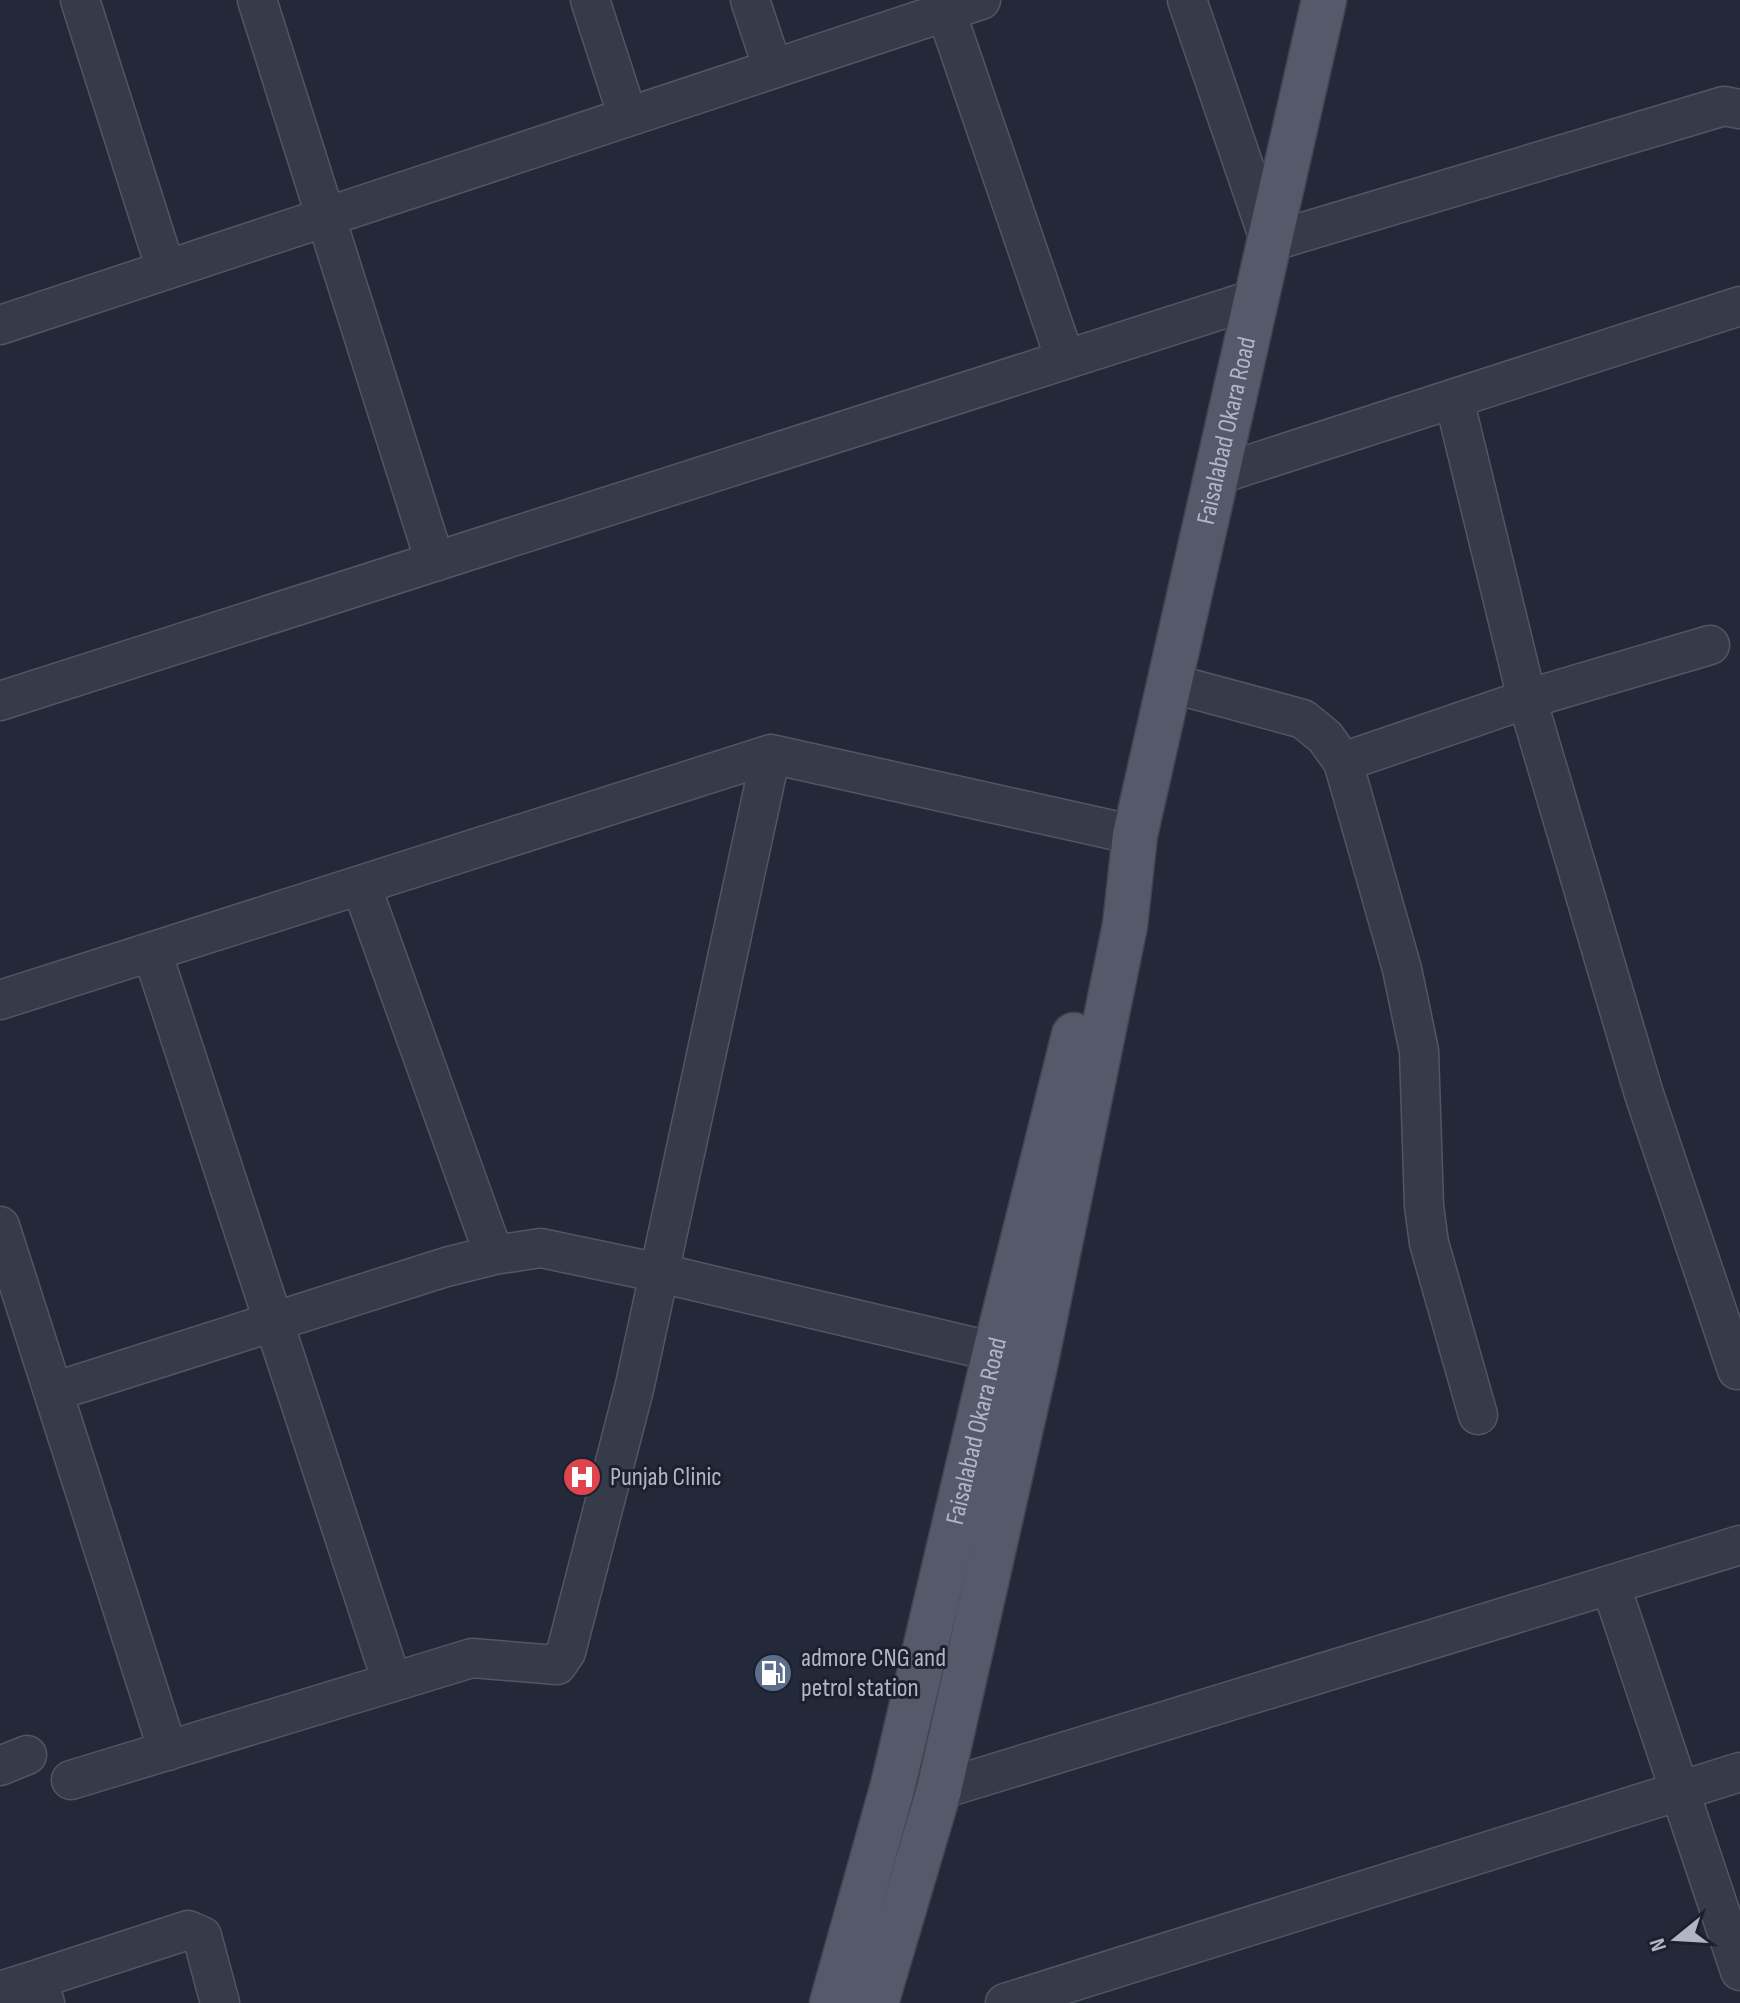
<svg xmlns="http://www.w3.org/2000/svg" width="1740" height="2003" font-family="'Sofia Sans Condensed',sans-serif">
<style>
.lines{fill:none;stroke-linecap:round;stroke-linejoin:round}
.minor-casing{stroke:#515665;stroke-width:41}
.major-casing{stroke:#404453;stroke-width:47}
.minor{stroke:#363b4a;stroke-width:38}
.major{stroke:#545a6a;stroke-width:44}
.labels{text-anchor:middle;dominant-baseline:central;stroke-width:6;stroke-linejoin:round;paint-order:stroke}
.street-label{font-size:26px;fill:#b1b6c6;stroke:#1c202f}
.poi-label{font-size:26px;fill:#b1b6c6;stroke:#1c202f;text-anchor:start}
</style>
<rect width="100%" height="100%" fill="#232939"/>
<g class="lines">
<defs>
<path id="minor" d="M80,0L166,270
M257,0L435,562
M590,0L628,117
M750,0L773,69
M942,0L1065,359
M1187,0L1270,242L1724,106L1740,109
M0,325L981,0
M1454,399L1527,699L1644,1094L1737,1370
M1214,476L1740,306
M1170,683L1303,719L1325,737L1343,762L1402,969L1419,1051L1424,1206L1429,1243L1478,1415
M0,701L1258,298
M1343,762L1527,699L1710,645
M361,885L494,1255
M152,952L392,1682
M0,1000L771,754L1135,835
M0,1226L168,1751
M53,1392L446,1267L494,1255L541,1248L660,1273L995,1352
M1611,1586L1740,1971
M0,1766L27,1755
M71,1780L472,1658L557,1665L566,1652L635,1385L771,754
M939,1790L1740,1545
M0,1991L38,1979
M45,2003L38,1979L188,1930L202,1936L220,2003
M1005,2003L1740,1772"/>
<g id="major">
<path id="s1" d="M832,2003L893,1785L995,1352L1074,1035"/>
<path id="s2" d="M876,2003L939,1790L1036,1361L1125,925L1135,835L1324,0"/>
</g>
</defs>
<use href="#minor" class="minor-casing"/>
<use href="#major" class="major-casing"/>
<use href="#minor" class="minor"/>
<use href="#major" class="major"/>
</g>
<defs>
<symbol id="hospital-disc" viewBox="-11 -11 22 22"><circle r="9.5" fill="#e0444e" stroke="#1c202f"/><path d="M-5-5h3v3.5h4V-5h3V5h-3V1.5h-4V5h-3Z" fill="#fff"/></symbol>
<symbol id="fuel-disc" viewBox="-11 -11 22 22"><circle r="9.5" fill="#5c6f8a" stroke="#1c202f"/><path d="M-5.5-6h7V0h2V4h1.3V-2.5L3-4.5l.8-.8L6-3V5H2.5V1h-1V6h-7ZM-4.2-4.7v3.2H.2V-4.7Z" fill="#fff"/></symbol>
</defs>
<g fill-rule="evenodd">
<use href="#hospital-disc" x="560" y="1455" width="44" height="44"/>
<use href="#fuel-disc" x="751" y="1651" width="44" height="44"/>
</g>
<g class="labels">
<g class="street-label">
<text stroke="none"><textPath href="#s2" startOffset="1612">Faisalabad Okara Road</textPath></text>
<text stroke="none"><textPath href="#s1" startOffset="590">Faisalabad Okara Road</textPath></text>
</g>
<g class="poi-label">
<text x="610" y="1477">Punjab Clinic</text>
<text x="801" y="1658">admore CNG and<tspan x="801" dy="30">petrol station</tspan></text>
</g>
</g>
<g transform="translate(1676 1939) rotate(252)" stroke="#1c202f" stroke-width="6" paint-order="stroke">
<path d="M0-6L14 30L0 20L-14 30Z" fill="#b1b6c6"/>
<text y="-12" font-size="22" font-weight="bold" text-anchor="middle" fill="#b1b6c6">N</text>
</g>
</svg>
